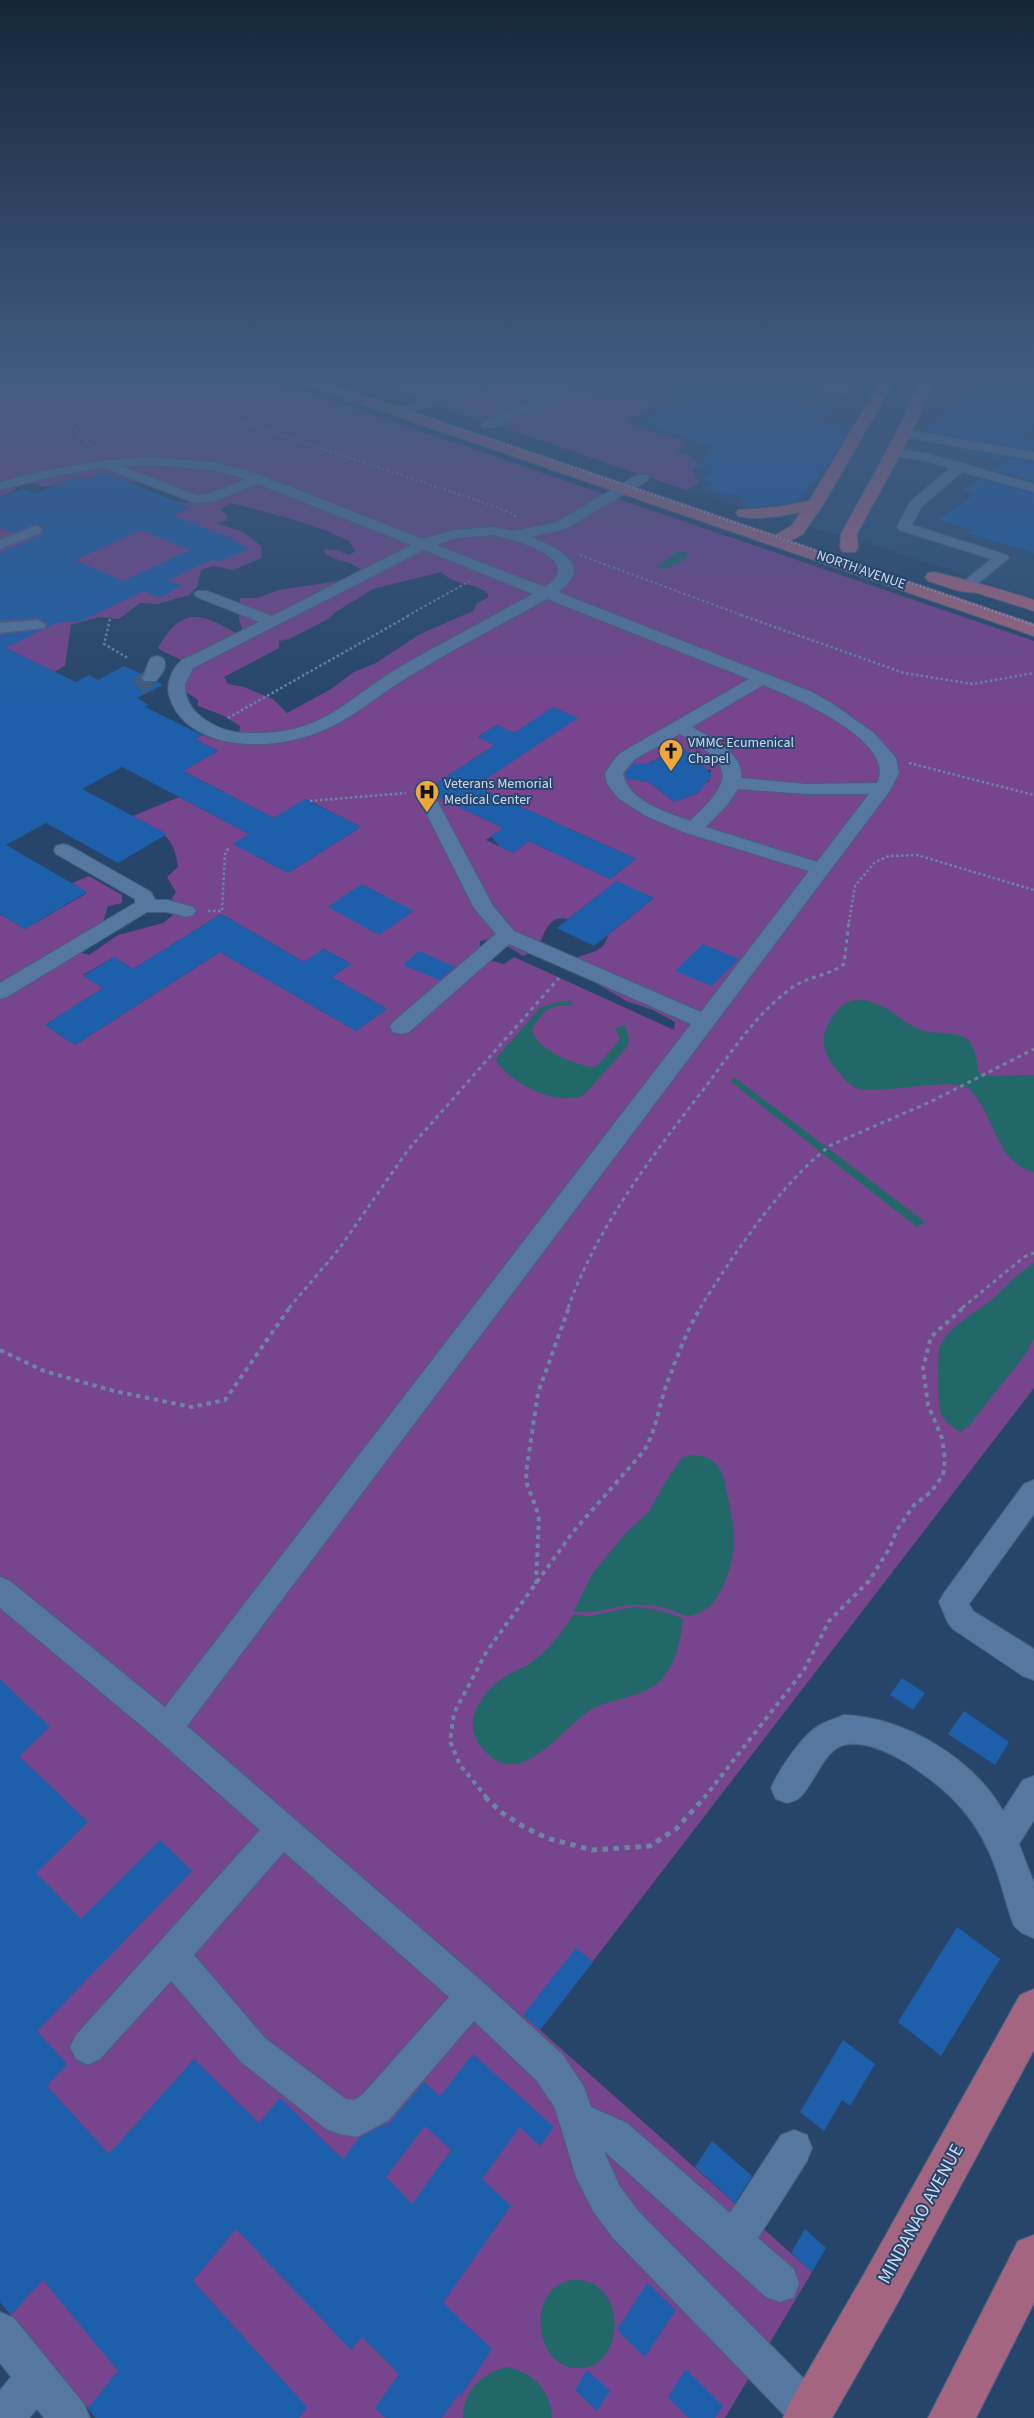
<svg xmlns="http://www.w3.org/2000/svg" width="1034" height="2418" font-family="'Source Sans 3',sans-serif">
<style>
.built{fill:#2c4f79}
.green{fill:#77448e;fill-rule:evenodd}
.water{fill:#236868}
.building{fill:#1d5faa;fill-rule:evenodd}
.lines{fill:none;stroke-linecap:round;stroke-linejoin:round}
.minor-tunnel{stroke:#3f5c7e;stroke-width:18;stroke-dasharray:18 9;stroke-linecap:butt}
.minor-casing{stroke:#46607f;stroke-width:2}
.major-casing{stroke:#46607f;stroke-width:2}
.path-far4{stroke:#6c85a4;stroke-width:2;stroke-dasharray:2.5 2.5;stroke-linecap:butt}
.path-far3{stroke:#6c85a4;stroke-width:2.5;stroke-dasharray:2.5 2.5;stroke-linecap:butt}
.path-far2{stroke:#6c85a4;stroke-width:3;stroke-dasharray:4 4;stroke-linecap:butt}
.path-far1{stroke:#6c85a4;stroke-width:4;stroke-dasharray:4.5 4.5;stroke-linecap:butt}
.path{stroke:#6c85a4;stroke-width:5;stroke-dasharray:5.5 5.5;stroke-linecap:butt}
.minor{fill:#56779f;fill-rule:evenodd}
.major{fill:#a3657f;fill-rule:evenodd}
.rail{stroke:#a0b6cf;stroke-width:2.5;stroke-dasharray:1 3;stroke-linecap:butt}
.labels{text-anchor:middle;dominant-baseline:central;stroke-width:4;stroke-linejoin:round;paint-order:stroke}
.far-street-label{font-size:14px;fill:#cadcf2;stroke:#27456a}
.far-poi-label{font-size:14px;fill:#cadcf2;stroke:#27456a;text-anchor:start}
.near-street-label{font-size:19px;fill:#cadcf2;stroke:#27456a}
</style>
<rect width="100%" height="100%" fill="#27456a"/>
<path class="built" d="M351,375H1034V599L883,548L686,490Z"/>
<path class="green" d="M0,375H256L1034,641V1388L540,2030L812,2272L725,2418H96L0,2302V914L25,929L87,893L72,883L89,876L122,895V903L108,906L103,923C89,929 78,935 76,951L89,955L118,935L163,923L175,913L172,898L176,892L167,877L178,867C174,834 160,831 133,816L179,797L249,834L234,844L288,873L361,827L306,799L274,818L183,771L218,751L195,739L202,735L221,741L238,740L240,726L222,715L198,706V700L186,692L184,686L192,666C181,658 169,656 158,648C182,605 201,613 238,634L243,632L239,619L240,598H257L279,590L345,580L361,570C350,560 337,563 324,552L325,549L337,550L350,555L355,551L349,541L324,530L288,518L231,503L221,509L227,516L226,521L216,523L243,532L261,546L262,558L233,570L213,566L201,570L197,587L189,595L158,604L140,603L119,619L99,617L71,625L65,666L54,672L0,645V527L7,530L64,507L172,515L190,508L177,502L193,503L198,495L168,484L124,481L105,473L86,480L77,477C57,485 46,492 26,479L14,485L16,490L0,497ZM441,572C458,588 477,582 488,594V598L477,603L473,611L420,634L376,663L354,672L331,689L287,713L273,699L244,687L228,684L224,677L279,648V641L289,639L330,618L334,613L373,589ZM553,708L577,718L475,786L636,859L610,879L529,841L513,853L486,840L503,828L425,791L495,745L478,737L497,725L514,733ZM679,747L697,757L705,769L711,770L709,782H706L698,793L674,802L649,782L641,781L636,764H647ZM616,882L654,898L608,935C605,952 590,952 576,958L581,974L626,1001L653,1010L675,1022L674,1030L514,957L504,964L492,961L480,951V941C494,937 511,948 523,956L538,949C544,934 548,914 568,919ZM221,914L304,962L324,949L351,964L332,977L387,1009L356,1031L220,952L75,1045L45,1025L103,988L83,975L114,957L133,969Z
M351,375H552L583,392L617,398L671,404L700,410V417L657,405L624,422L685,442L676,451L691,456L698,464L692,469L699,482L686,490Z
M825,375H858L849,396L829,394L821,391Z"/>
<path class="water" d="M677,552H686L688,555L679,564L662,569L657,566Z
M863,1000C892,1005 899,1023 925,1031C937,1034 960,1031 969,1041C977,1050 976,1064 979,1074L983,1076L1034,1075V1172C999,1163 996,1126 978,1100C975,1096 972,1091 968,1088C949,1077 886,1094 859,1089C851,1087 846,1081 841,1075C834,1067 824,1055 824,1042C823,1028 835,1008 848,1002C853,1000 859,1000 863,1000Z
M563,1001H573L571,1006C548,1004 545,1010 532,1028C534,1049 575,1065 593,1067L597,1066L620,1040L616,1028L625,1025L629,1040L627,1047L584,1095C555,1107 513,1084 496,1061L497,1057L541,1007Z
M734,1077L925,1222L917,1227L731,1082Z
M1034,1263V1339L1025,1355L968,1427L960,1432C953,1427 945,1422 941,1414C938,1408 937,1352 940,1346C950,1325 977,1312 994,1298C1007,1286 1018,1273 1034,1263Z
M694,1455C702,1456 710,1457 715,1463C724,1471 725,1483 727,1494C735,1528 738,1551 724,1584C719,1596 711,1609 697,1614C685,1619 680,1613 669,1609C658,1606 646,1604 635,1605C614,1605 594,1616 574,1611L592,1574L625,1534L649,1511L670,1475L683,1457Z
M633,1607C652,1608 667,1611 683,1619C681,1639 676,1664 662,1679C647,1696 616,1698 596,1707C562,1724 523,1795 483,1749C458,1722 484,1688 511,1673C516,1670 523,1668 528,1665C547,1652 562,1633 574,1614L591,1616Z
M579,2280C584,2281 590,2282 594,2284C617,2298 620,2331 607,2352C602,2361 594,2367 583,2368C538,2374 524,2299 564,2282C568,2280 575,2280 579,2280Z
M507,2367C533,2373 551,2390 552,2418H463C463,2391 482,2373 507,2367Z"/>
<path class="building" d="M688,375H823L817,395L790,401L832,414L816,422L849,430L828,465L796,502L754,507L741,504L747,498L706,489L714,482L704,480L711,472L694,468L711,453L706,452L712,446L641,423L690,397L641,387Z
M982,375H1023L1016,380L1034,385V423L1022,439L1034,442V450L928,431Z
M944,446L1034,462V482L993,470L1007,461L968,454Z
M105,473L190,507L172,515L231,538L248,549L219,562L213,559L168,580L182,586L159,598L144,591L79,622H60L46,628L47,623L38,618L0,621V553L41,535L44,531L42,526L35,524L13,533L0,527V498L23,489L35,494L77,477L86,480ZM141,530L190,550L123,581L75,560Z
M980,479L1034,494V553L968,533L972,530L939,520L975,494L963,491Z
M42,630L6,648L76,682L89,675L98,680L124,666L142,674L140,679L144,683L158,682L163,685L137,698L149,705L145,707L202,735L195,739L218,751L183,771L274,818L305,799L361,827L288,873L233,844L249,834L122,767L82,789L167,834L118,863L46,823L6,845L87,892L25,929L0,914V635Z
M553,707L578,718L475,786L636,859L610,879L529,841L513,853L499,846L491,836L503,828L438,797L432,786L495,745L478,737L497,725L514,733Z
M679,746L697,757L712,776L698,793L674,802L649,782L627,779L625,773L633,764L650,763Z
M617,881L654,898L594,946L557,928Z
M362,884L414,911L379,935L328,907Z
M221,914L304,962L324,949L351,964L332,977L387,1009L356,1031L220,952L75,1045L45,1025L103,988L83,976L114,957L133,969Z
M703,944L739,959L712,986L675,971Z
M419,951L455,967L439,980L403,965Z
M902,1678L925,1693L913,1710L890,1695Z
M0,1679L50,1727L19,1756L88,1822L36,1873L81,1919L160,1840L192,1871L37,2031L67,2064L47,2086L109,2154L194,2059L259,2123L280,2098L343,2159L359,2138L385,2124L387,2126L424,2082L440,2096L473,2054L554,2127L540,2146L520,2127L482,2179L511,2206L443,2303L492,2349L461,2396L459,2394L442,2418H385L375,2408L399,2374L362,2337L351,2350L236,2229L193,2281L307,2407L299,2418H96L88,2408L118,2371L43,2280L11,2315L0,2302ZM425,2126L451,2150L412,2204L386,2177Z
M964,1711L1009,1742L995,1765L948,1734Z
M957,1927L1000,1959L941,2056L898,2022Z
M576,1948L593,1962L540,2030L523,2015Z
M843,2040L875,2064L850,2106L842,2100L824,2131L800,2112Z
M712,2141L752,2176L735,2203L695,2167Z
M805,2229L826,2248L812,2272L791,2253Z
M647,2283L676,2310L645,2357L617,2330Z
M686,2369L723,2406L715,2418H688L668,2397Z
M587,2370L610,2391L597,2411L575,2390Z"/>
<g class="lines">
<path class="minor-tunnel" d="M138,687L150,678"/>
<defs>
<path id="minor" d="M487,375H504L545,388L547,391L544,403L493,428H483L481,425L483,422L532,401L534,393L501,382H491L407,415L402,416L396,412L397,409Z
M840,375H852L846,387L842,388L836,384Z
M904,429L1034,452V460L899,436L897,433Z
M893,448L930,454L1034,484V492L962,472L921,507L912,525L1007,555L1009,558L970,590H960L957,587L991,559L899,530L897,527L910,502L950,468L924,461L888,455L886,452Z
M151,457L212,462L247,470L423,539L454,530L493,527L512,531L555,523L637,475H647L649,478L647,481L565,529L531,537C557,547 596,566 558,592L769,675L812,692L833,704L874,733L896,758L899,773L889,792L187,1726L485,1984L563,2055L584,2087L591,2107L627,2123L730,2213L781,2135L794,2130L807,2135L812,2148L807,2161L758,2238L794,2269L799,2283L794,2297L780,2302L766,2297L604,2151L619,2185L639,2212L823,2398L829,2412L827,2418H787L613,2238L593,2211L576,2177L555,2108L537,2081L474,2021L389,2120L357,2137L339,2134L326,2129L241,2062L171,1981L100,2059L88,2065L76,2059L70,2047L76,2035L260,1830L156,1738L0,1608V1577L10,1581L165,1707L691,1024L509,944L409,1032L401,1034L393,1032L390,1027L393,1022L496,934L474,908L415,791L418,787H430L493,906L514,931L701,1012L809,871L686,833L646,816L618,798L607,784L605,773L616,757L622,752L749,679L547,599C500,625 453,649 408,677C365,703 345,728 293,740C252,750 183,745 169,695C166,684 172,669 181,661C188,656 198,653 205,649C223,640 241,631 259,622L197,597L194,594L197,591H207L272,616L411,545L258,484L215,501L195,503L104,468L60,475L0,490V482C50,468 99,459 151,457ZM151,465L212,470L246,479L208,494L197,495L122,466ZM493,535C515,540 587,559 545,587L436,545L456,538ZM424,550L533,594C489,618 444,642 400,667C348,698 324,733 258,733C240,734 222,731 207,721C194,713 184,700 185,684L193,668ZM763,685C793,697 898,741 877,783L806,784L741,778C744,753 710,737 692,727ZM680,734C735,765 735,779 690,821C667,812 627,801 623,773L635,759ZM738,789L806,794H869L817,862L706,827L727,805ZM284,1852L449,1997L363,2094L354,2100L346,2099L265,2038L194,1955Z
M35,526L40,527L42,530L40,533L0,549V540Z
M38,620L46,625L44,628L0,633V623Z
M157,656L163,658C169,667 161,674 156,681H144L142,678C147,670 147,663 151,658Z
M63,844L70,846L151,892L155,900H168L193,907L196,911L193,915L186,917L167,912H147L7,997L0,999V983L135,903V899L56,854L54,850L56,846Z
M1034,1480V1514L969,1604L973,1611L1034,1649V1680L1023,1676L953,1629L948,1623L939,1602L944,1593L1024,1484Z
M844,1715C904,1717 973,1758 1003,1811L1023,1780L1034,1776V1820L1019,1844L1034,1883V1938L1022,1933L1014,1926C1007,1908 1003,1890 997,1872C980,1821 951,1791 905,1762C888,1752 864,1740 844,1745C823,1750 813,1788 798,1799C795,1801 790,1802 787,1803L776,1799L771,1788C779,1770 799,1740 815,1728C823,1722 835,1719 844,1715Z
M0,2312L14,2318L84,2404L90,2418H44L37,2409L29,2418H0V2390L11,2377L0,2363Z"/>
<path id="major" d="M284,375H304L775,535L791,526L801,512C782,516 758,521 738,516L736,513L738,510L777,507L809,501L884,375H898L823,505L803,534L790,541L1034,624V636L286,378Z
M923,375H937L912,433L857,534L858,548L855,552H843L840,548L841,534L896,433Z
M934,572C968,580 1001,589 1034,600V611L977,593L959,591L928,581L925,577L928,573Z
M1034,1989V2050L896,2306L832,2418H783L790,2402L864,2274L1020,1995Z
M1034,2235V2303L976,2418H928L1018,2241Z"/>
</defs>
<use href="#minor" class="minor-casing"/>
<use href="#major" class="major-casing"/>
<path class="path-far4" d="M129,375L228,417L488,504L511,513L517,518
M20,380L52,399L64,418L95,450
M0,386L20,380V375
M580,555L744,616
M407,616L470,581"/>
<path class="path-far3" d="M741,615L904,673L973,684L1034,673
M110,619L104,644L128,658
M228,718L410,615
M909,763L1034,795
M310,801L406,793
M208,911H222L225,854L229,847
M849,922L855,886L875,862L889,856L917,855L1034,890"/>
<path class="path-far2" d="M289,1308L339,1249L408,1150L559,978
M568,1308C598,1224 656,1151 710,1081C734,1048 759,1011 793,987C808,976 829,976 844,964L849,921
M700,1308C734,1254 780,1184 831,1145L930,1102L1034,1049
M962,1308L1024,1257L1034,1253"/>
<path class="path-far1" d="M0,1350L44,1371L114,1391L192,1407L225,1400L290,1307
M536,1584L539,1516L527,1484L526,1473L538,1393L569,1307
M487,1798L460,1765L450,1741L454,1713L487,1651L573,1532L643,1452C656,1432 658,1409 666,1386C676,1360 686,1331 701,1307
M704,1798L804,1670L829,1621L869,1581L889,1549L897,1530L914,1505L931,1492L943,1475L945,1459L942,1438L928,1405L923,1368L931,1337L964,1307"/>
<path class="path" d="M485,1797L501,1812L524,1827L547,1838L592,1850L650,1846L676,1829L705,1797"/>
<use href="#minor" class="minor"/>
<use href="#major" class="major"/>
<path class="rail" d="M303,375L1034,625"/>
</g>
<linearGradient id="sky" x2="0" y2="1"><stop stop-color="#15263a"/><stop offset="0.53" stop-color="#415c81"/><stop offset="1" stop-color="#415c81" stop-opacity="0"/></linearGradient>
<rect width="1034" height="713" fill="url(#sky)"/>
<defs>
<symbol id="church-pin" viewBox="-11 -11 22 30"><path d="M0 17L-7.5 6A9.5 9.5 0 1 1 7.5 6Z" fill="#eda83b" stroke="#27456a"/><path d="M-1.2-6h2.4v3.5h3.3v2.4h-3.3V6h-2.4V-.1h-3.3v-2.4h3.3Z" fill="#111"/></symbol>
<symbol id="hospital-pin" viewBox="-11 -11 22 30"><path d="M0 17L-7.5 6A9.5 9.5 0 1 1 7.5 6Z" fill="#eda83b" stroke="#27456a"/><path d="M-5-5h3v3.5h4V-5h3V5h-3V1.5h-4V5h-3Z" fill="#111"/></symbol>
</defs>
<g fill-rule="evenodd">
<use href="#church-pin" x="657" y="737" width="28" height="38"/>
<use href="#hospital-pin" x="413" y="778" width="28" height="38"/>
</g>
<g class="labels">
<g class="far-street-label">
<text transform="translate(861 570) rotate(19)">NORTH AVENUE</text>
</g>
<g class="far-poi-label">
<text x="688" y="743">VMMC Ecumenical<tspan x="688" dy="16">Chapel</tspan></text>
<text x="444" y="784">Veterans Memorial<tspan x="444" dy="16">Medical Center</tspan></text>
</g>
<g class="near-street-label">
<text transform="translate(921 2214) rotate(-61)">MINDANAO AVENUE</text>
</g>
</g>
</svg>
